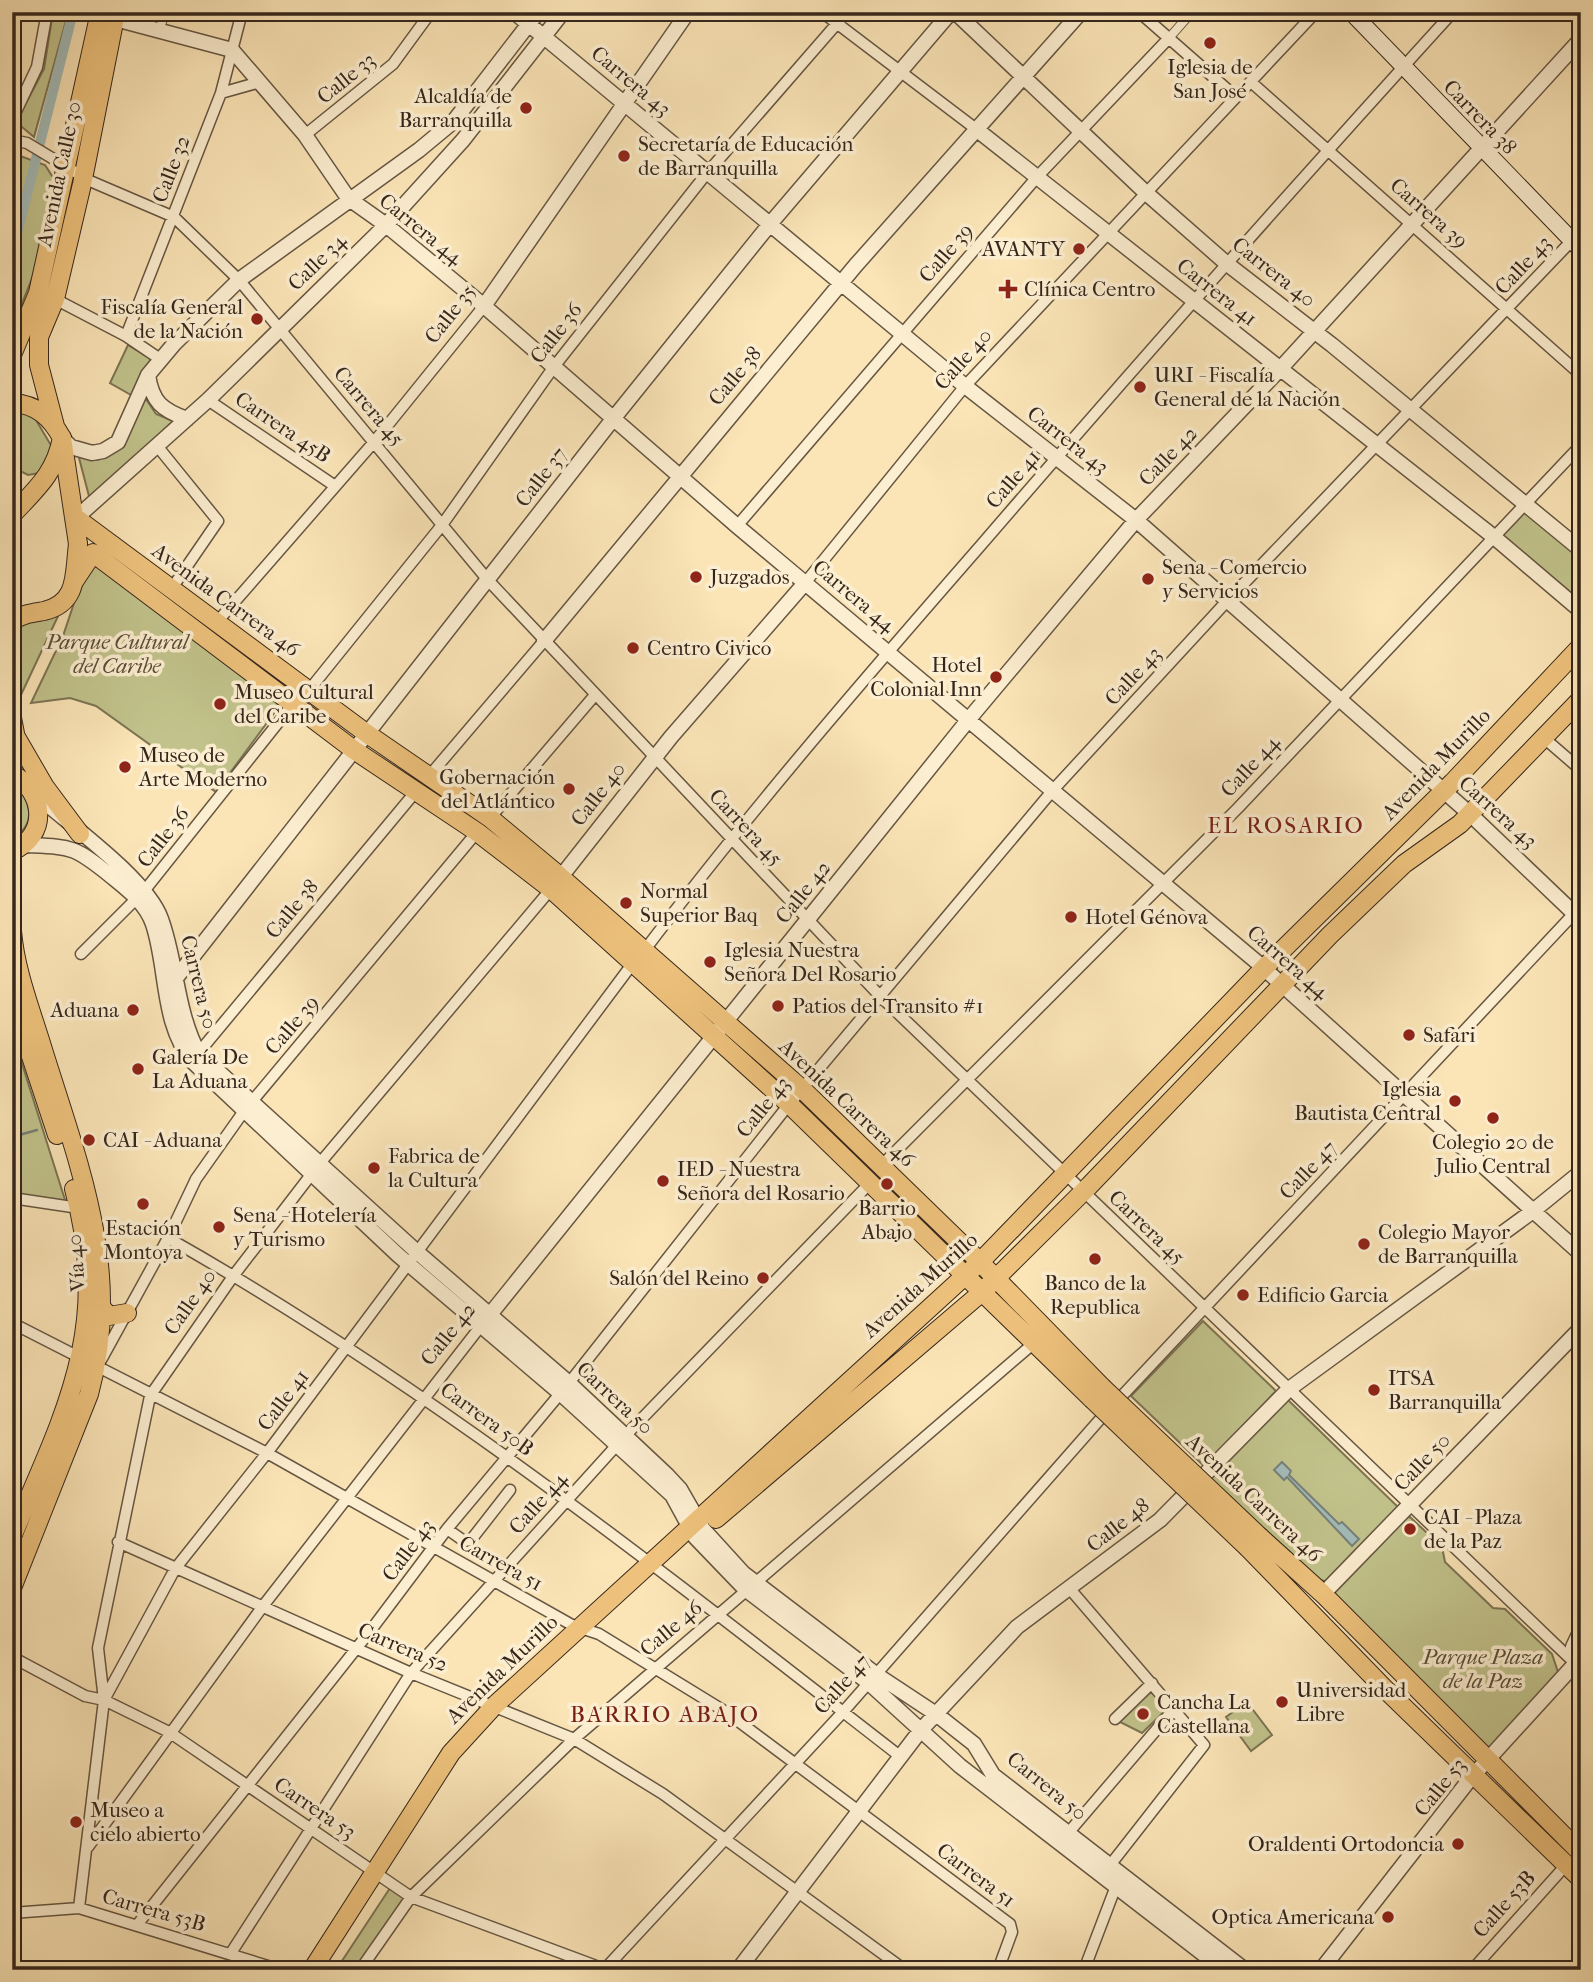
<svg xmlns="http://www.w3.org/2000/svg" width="1593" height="1982" font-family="'IM FELL French Canon',serif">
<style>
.green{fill:#c2c38c;stroke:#7c7454;stroke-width:2}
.water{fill:#a3bcb9;stroke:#77807a;stroke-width:2}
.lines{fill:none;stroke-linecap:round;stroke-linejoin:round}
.stream{stroke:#77807a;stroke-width:2.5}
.canal{stroke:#a3bcb9;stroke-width:10}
.pedestrian-casing{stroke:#665643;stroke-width:10}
.minor-casing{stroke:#665643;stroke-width:13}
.tertiary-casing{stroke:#665643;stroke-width:17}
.secondary-casing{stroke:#35261c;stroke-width:18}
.primary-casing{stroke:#35261c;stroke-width:20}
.trunk-casing{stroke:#35261c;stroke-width:20}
.pedestrian{stroke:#fceed0;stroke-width:8}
.minor{stroke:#fceed0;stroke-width:10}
.tertiary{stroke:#fceed0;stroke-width:14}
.secondary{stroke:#fceed0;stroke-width:16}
.primary{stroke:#eec27c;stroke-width:18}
.trunk{stroke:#eec27c;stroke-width:18}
.primary-bridge-casing{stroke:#35261c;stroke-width:20;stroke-linecap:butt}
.primary-bridge{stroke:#eec27c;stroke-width:18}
.poi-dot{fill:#8f2418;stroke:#fceed0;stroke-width:2.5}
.labels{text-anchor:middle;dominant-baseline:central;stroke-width:7;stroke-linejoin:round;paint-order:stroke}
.poi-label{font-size:21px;fill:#35261c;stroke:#fceed0;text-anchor:start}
.street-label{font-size:21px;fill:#35261c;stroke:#fceed0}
.park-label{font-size:21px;font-style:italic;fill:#584d38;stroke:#fceed0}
.neighbourhood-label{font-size:23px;letter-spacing:2px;fill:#7a1f14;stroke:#fceed0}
</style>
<rect width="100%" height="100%" fill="#fbe5b7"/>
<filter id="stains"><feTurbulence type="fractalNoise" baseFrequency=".00286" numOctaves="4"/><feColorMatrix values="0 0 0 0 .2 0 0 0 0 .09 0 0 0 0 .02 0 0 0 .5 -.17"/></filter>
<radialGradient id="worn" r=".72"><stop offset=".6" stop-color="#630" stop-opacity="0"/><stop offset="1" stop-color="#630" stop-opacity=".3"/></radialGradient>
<path class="green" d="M53,12L67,17L34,137L16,122L44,69Z
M12,153L45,165L54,179L34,273L12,329Z
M128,345L151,359L131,395L110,383Z
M144,396L156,414L173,421L90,500L78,454L98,460L124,446Z
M12,408L33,415L52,447L39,473L28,475L12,467Z
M1527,509L1581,555V601L1502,536Z
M94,562L280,705L216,792L96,706L70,698L31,703L63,636L87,564Z
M59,614L20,697L12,665V629L18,623Z
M12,781C30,799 39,823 12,839Z
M12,1032L66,1203L12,1197Z
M1203,1321L1276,1391L1204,1466L1131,1396Z
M1286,1398L1400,1509L1329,1582L1320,1580L1210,1479Z
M1410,1517L1442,1547L1445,1562L1493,1608L1505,1609L1552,1654L1559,1675L1484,1755L1337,1600L1334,1590L1402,1518Z
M1153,1687L1169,1707L1142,1733L1118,1721Z
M1247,1702L1272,1735L1251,1751L1226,1717Z
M390,1888L405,1897L356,1970H336Z"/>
<path class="water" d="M1282,1462L1291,1471L1289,1475L1339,1524L1342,1522L1359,1539L1352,1546L1287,1477L1284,1480L1274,1470Z"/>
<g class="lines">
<path class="stream" d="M12,1137L37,1130"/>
<path class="canal" d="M12,254L73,12"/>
<defs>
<path id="pedestrian" d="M158,32L166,12
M1169,38L1192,12"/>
<path id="minor" d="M822,12L976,129
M1139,12L1236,97
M1251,82L1581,375
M221,93L260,82
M12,120L37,67L47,12
M305,135L393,64L431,12
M12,140L27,143L90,181L174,217L239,280L487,579L880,996L1581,1669
M55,299L126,336L160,359
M126,336L221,93L242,12
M208,400L335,486
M158,447L218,521L172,588
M737,526L1037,177L1169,38
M805,583L965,386L1316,12
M217,622L374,442L484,306
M310,689L442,525L553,368L707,173L847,12
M1544,738L1581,770
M430,775L544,641
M490,818L595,695
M644,951C750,811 866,677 982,544C1137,364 1294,187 1453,12
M81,954L145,890L293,704
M195,1057L417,790
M881,1166L1238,808L1581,445
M12,1198L79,1208
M168,1238C430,1386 664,1573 901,1757
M12,1323L267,1453L572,1625L599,1634L726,1712L1010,1924L1012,1932L998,1970
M101,1360L168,1238L196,1179L244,1111L477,832
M1120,1398L1581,906
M447,1529L464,1541L471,1540L510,1490
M118,1542L411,1673L574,1739L663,1794L905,1970
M1070,1589L1204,1745L1111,1864
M12,1657L85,1696L104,1700L169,1732L411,1897L607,1970
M104,1700L98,1648L150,1396L234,1275L320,1163L551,889
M1115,1719L1152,1683
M1069,1832L1174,1709
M88,1847L263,1606L480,1327
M79,1908L104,1700L175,1569L267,1453L633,963
M12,1913L79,1908L281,1970
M137,1925L371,1630L447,1529L569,1383L786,1108L1053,790L1228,600L1581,231
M231,1953L411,1673L625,1436L870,1183
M360,1970L411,1897L574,1739L1034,1343
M604,1970L843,1712L1102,1417
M1084,1970L1116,1886
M1472,1970L1566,1865"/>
<path id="tertiary" d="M89,12L232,50L305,135L348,198L386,225L484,306L737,526L1258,963L1581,1254
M514,12L965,386L1136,520L1470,814L1581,920
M955,12L1145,192L1226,263L1332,345L1581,550
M976,129L1494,537L1581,611
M484,306L688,12
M148,375C152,402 162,410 187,419
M62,438L71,447L92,453L103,451L118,442L148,375L174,344L239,280L419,150L454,121L538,12
M76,518L208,400L386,225L463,140L563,12
M544,641L856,265L1081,12
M36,795C70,825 147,879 161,919C177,963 176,1012 199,1054L417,1252L569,1383L667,1475L680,1489L703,1529L743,1573L877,1675L936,1714L974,1744L993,1775L1245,1970
M24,845C71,847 73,845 111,876C127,889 146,903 153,924C168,969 161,1024 193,1062L398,1255L560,1393L672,1495L695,1537L745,1589L869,1683L960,1766L1224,1970
M556,883L671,737L805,583
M176,978L613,419L770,224L951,12
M480,1327L969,719L1136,520L1280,369L1581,39
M1323,1594L1581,1328
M738,1970L920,1731L1017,1627L1160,1520L1289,1389L1533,1211L1581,1172
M1321,1970L1470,1779L1575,1664L1573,1647L1581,1630"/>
<path id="secondary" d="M1351,12L1581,250"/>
<path id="primary" d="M62,438L78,544
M76,518L366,733L490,818L556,873L802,1089L975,1257L1102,1387
M75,580L93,553L354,750L477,832L551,889L789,1104L1092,1399
M716,1519L981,1293L1089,1186L1330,935L1404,864L1460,824L1581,699
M1260,1537L1323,1594L1581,1853
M1248,1548L1385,1689L1581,1879
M312,1970L451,1753L494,1706L980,1262L1264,968L1453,782L1581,646"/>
<path id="trunk" d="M12,355L38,293L100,12
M12,403C37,404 51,418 62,438C55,474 36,489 12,515
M55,426L39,365V337L55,299L82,184L116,12
M12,621C22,614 32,613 44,611C79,603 74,573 78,544
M12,718L18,749
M16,737L45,787L80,834
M12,774C45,791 49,836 12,851
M12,931C15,968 29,1005 40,1040C76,1158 124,1269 89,1394L12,1588
M12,999L57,1135
M101,1307L109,1316L127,1313
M12,1537C65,1412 112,1329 74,1189"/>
</defs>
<use href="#pedestrian" class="pedestrian-casing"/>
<use href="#minor" class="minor-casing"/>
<use href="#tertiary" class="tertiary-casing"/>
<use href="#secondary" class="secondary-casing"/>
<use href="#primary" class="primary-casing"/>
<use href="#trunk" class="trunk-casing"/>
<use href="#pedestrian" class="pedestrian"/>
<use href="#minor" class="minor"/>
<use href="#tertiary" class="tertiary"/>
<use href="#secondary" class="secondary"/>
<use href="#primary" class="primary"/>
<use href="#trunk" class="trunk"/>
<defs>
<path id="primary-bridge" d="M1102,1387L1260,1537
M1092,1399L1248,1548"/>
</defs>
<use href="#primary-bridge" class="primary-bridge-casing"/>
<use href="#primary-bridge" class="primary-bridge"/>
</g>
<g class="poi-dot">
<circle cx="1210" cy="43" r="7"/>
<circle cx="526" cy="108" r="7"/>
<circle cx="624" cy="156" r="7"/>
<circle cx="1079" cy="249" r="7"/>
<path d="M1004.5 278.5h7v7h7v7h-7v7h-7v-7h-7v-7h7z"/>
<circle cx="257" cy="319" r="7"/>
<circle cx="1140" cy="387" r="7"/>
<circle cx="696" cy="577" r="7"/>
<circle cx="1148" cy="579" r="7"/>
<circle cx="633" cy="648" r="7"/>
<circle cx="996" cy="677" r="7"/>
<circle cx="220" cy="704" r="7"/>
<circle cx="125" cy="767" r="7"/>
<circle cx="569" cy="789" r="7"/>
<circle cx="626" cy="903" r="7"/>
<circle cx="1071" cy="917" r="7"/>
<circle cx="710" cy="962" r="7"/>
<circle cx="778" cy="1006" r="7"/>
<circle cx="133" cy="1010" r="7"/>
<circle cx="1409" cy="1035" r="7"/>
<circle cx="138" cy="1069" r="7"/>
<circle cx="1455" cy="1101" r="7"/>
<circle cx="1493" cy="1118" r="7"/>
<circle cx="89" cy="1140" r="7"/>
<circle cx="374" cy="1168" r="7"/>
<circle cx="663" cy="1181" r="7"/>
<circle cx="887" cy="1184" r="7"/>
<circle cx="143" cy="1204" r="7"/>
<circle cx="219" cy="1227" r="7"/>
<circle cx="1364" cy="1244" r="7"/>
<circle cx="1095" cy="1259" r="7"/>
<circle cx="763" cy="1278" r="7"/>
<circle cx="1243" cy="1295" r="7"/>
<circle cx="1374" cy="1390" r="7"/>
<circle cx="1410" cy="1529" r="7"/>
<circle cx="1282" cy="1702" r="7"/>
<circle cx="1143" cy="1714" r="7"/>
<circle cx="76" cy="1822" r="7"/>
<circle cx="1458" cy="1844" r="7"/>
<circle cx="1388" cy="1917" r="7"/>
</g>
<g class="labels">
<g class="poi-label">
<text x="1210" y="67" text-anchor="middle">Iglesia de<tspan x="1210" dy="24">San José</tspan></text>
<text x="512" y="96" text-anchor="end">Alcaldía de<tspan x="512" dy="24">Barranquilla</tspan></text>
<text x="638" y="144">Secretaría de Educación<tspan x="638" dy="24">de Barranquilla</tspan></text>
<text x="1065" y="249" text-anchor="end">AVANTY</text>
<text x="1024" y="289">Clínica Centro</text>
<text x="243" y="307" text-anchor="end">Fiscalía General<tspan x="243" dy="24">de la Nación</tspan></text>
<text x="1154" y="375">URI - Fiscalía<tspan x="1154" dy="24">General de la Nación</tspan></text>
<text x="1162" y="567">Sena - Comercio<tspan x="1162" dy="24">y Servicios</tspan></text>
<text x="710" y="577">Juzgados</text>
<text x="647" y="648">Centro Civico</text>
<text x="982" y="665" text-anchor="end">Hotel<tspan x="982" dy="24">Colonial Inn</tspan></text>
<text x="234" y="692">Museo Cultural<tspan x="234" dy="24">del Caribe</tspan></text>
<text x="139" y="755">Museo de<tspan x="139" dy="24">Arte Moderno</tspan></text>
<text x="555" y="777" text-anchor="end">Gobernación<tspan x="555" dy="24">del Atlántico</tspan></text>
<text x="640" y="891">Normal<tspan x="640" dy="24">Superior Baq</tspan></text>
<text x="1085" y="917">Hotel Génova</text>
<text x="724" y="950">Iglesia Nuestra<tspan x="724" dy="24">Señora Del Rosario</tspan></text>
<text x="792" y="1006">Patios del Transito #1</text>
<text x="119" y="1010" text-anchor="end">Aduana</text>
<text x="1423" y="1035">Safari</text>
<text x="152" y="1057">Galería De<tspan x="152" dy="24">La Aduana</tspan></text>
<text x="1441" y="1089" text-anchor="end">Iglesia<tspan x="1441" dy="24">Bautista Central</tspan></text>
<text x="103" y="1140">CAI - Aduana</text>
<text x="1493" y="1142" text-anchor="middle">Colegio 20 de<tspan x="1493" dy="24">Julio Central</tspan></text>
<text x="388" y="1156">Fabrica de<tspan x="388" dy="24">la Cultura</tspan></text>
<text x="677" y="1169">IED - Nuestra<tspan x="677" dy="24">Señora del Rosario</tspan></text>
<text x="887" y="1208" text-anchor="middle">Barrio<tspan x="887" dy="24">Abajo</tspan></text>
<text x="233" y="1215">Sena - Hotelería<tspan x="233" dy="24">y Turismo</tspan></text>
<text x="143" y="1228" text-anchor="middle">Estación<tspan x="143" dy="24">Montoya</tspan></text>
<text x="1378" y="1232">Colegio Mayor<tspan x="1378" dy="24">de Barranquilla</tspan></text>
<text x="749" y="1278" text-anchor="end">Salón del Reino</text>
<text x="1095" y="1283" text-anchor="middle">Banco de la<tspan x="1095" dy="24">Republica</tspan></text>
<text x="1257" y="1295">Edificio Garcia</text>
<text x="1388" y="1378">ITSA<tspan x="1388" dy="24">Barranquilla</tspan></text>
<text x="1424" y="1517">CAI - Plaza<tspan x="1424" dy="24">de la Paz</tspan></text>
<text x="1296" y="1690">Universidad<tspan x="1296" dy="24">Libre</tspan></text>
<text x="1157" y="1702">Cancha La<tspan x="1157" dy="24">Castellana</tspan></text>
<text x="90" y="1810">Museo a<tspan x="90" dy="24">cielo abierto</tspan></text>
<text x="1444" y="1844" text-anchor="end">Oraldenti Ortodoncia</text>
<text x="1374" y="1917" text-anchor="end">Optica Americana</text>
</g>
<g class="street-label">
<text transform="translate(346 78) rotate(-39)">Calle 33</text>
<text transform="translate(631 81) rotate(40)">Carrera 43</text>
<text transform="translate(1480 117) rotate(46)">Carrera 38</text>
<text transform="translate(171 169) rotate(-69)">Calle 32</text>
<text transform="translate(59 174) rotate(-78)">Avenida Calle 30</text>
<text transform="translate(1429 213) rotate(41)">Carrera 39</text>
<text transform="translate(421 229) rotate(39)">Carrera 44</text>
<text transform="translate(946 253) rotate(-49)">Calle 39</text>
<text transform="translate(317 262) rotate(-44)">Calle 34</text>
<text transform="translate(1523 265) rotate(-47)">Calle 43</text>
<text transform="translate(1274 272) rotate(38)">Carrera 40</text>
<text transform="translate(1217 292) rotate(38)">Carrera 41</text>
<text transform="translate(450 314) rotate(-52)">Calle 35</text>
<text transform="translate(556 333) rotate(-52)">Calle 36</text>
<text transform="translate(963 359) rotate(-48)">Calle 40</text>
<text transform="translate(735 376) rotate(-50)">Calle 38</text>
<text transform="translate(369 406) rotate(50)">Carrera 45</text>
<text transform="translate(283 427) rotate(34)">Carrera 45B</text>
<text transform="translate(1068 440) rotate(38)">Carrera 43</text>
<text transform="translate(1168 456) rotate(-46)">Calle 42</text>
<text transform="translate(541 477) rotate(-52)">Calle 37</text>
<text transform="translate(1013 479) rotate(-49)">Calle 41</text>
<text transform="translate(854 596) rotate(40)">Carrera 44</text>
<text transform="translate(226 600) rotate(36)">Avenida Carrera 46</text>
<text transform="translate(1133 676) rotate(-47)">Calle 43</text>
<text transform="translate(1436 764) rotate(-46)">Avenida Murillo</text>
<text transform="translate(1250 766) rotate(-47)">Calle 44</text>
<text transform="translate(598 794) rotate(-52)">Calle 40</text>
<text transform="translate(1498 812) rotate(42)">Carrera 43</text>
<text transform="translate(746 827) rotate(47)">Carrera 45</text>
<text transform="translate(163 837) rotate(-52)">Calle 36</text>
<text transform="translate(803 892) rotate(-51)">Calle 42</text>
<text transform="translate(292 909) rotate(-50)">Calle 38</text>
<text transform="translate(1288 962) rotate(41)">Carrera 44</text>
<text transform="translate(199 982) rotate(76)">Carrera 50</text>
<text transform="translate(292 1025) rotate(-49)">Calle 39</text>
<text transform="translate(847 1103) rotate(43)">Avenida Carrera 46</text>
<text transform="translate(763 1107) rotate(-51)">Calle 43</text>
<text transform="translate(1308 1170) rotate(-46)">Calle 47</text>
<text transform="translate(1147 1227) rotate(44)">Carrera 45</text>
<text transform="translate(76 1263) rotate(-94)">Vía 40</text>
<text transform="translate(920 1285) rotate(-42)">Avenida Murillo</text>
<text transform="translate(190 1302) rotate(-55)">Calle 40</text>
<text transform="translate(448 1334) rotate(-51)">Calle 42</text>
<text transform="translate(615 1398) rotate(43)">Carrera 50</text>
<text transform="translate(283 1400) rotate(-53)">Calle 41</text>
<text transform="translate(487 1419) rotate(36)">Carrera 50B</text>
<text transform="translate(1422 1462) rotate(-46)">Calle 50</text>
<text transform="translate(1254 1498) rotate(43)">Avenida Carrera 46</text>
<text transform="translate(538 1503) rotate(-48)">Calle 44</text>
<text transform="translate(1118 1525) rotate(-38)">Calle 48</text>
<text transform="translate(408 1550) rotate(-53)">Calle 43</text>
<text transform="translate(501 1563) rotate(29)">Carrera 51</text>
<text transform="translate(671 1628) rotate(-40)">Calle 46</text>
<text transform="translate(403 1647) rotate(23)">Carrera 52</text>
<text transform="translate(502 1669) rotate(-44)">Avenida Murillo</text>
<text transform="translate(842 1684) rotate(-48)">Calle 47</text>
<text transform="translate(1047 1786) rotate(39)">Carrera 50</text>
<text transform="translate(1440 1787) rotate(-51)">Calle 53</text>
<text transform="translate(315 1808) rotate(34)">Carrera 53</text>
<text transform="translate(976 1875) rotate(37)">Carrera 51</text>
<text transform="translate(1504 1904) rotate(-48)">Calle 53B</text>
<text transform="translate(154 1910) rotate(16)">Carrera 53B</text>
</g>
<g class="park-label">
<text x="117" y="642">Parque Cultural<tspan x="117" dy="24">del Caribe</tspan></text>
<text x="1483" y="1657">Parque Plaza<tspan x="1483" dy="24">de la Paz</tspan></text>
</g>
<g class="neighbourhood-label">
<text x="1286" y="825">EL ROSARIO</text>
<text x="665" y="1714">BARRIO ABAJO</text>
</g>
</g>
<rect width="1593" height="1982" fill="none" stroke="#fbe5b7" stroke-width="42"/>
<rect x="14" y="14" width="1565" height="1954" fill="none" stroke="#35261c" stroke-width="3.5"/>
<rect x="21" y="21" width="1551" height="1940" fill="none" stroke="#35261c" stroke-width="2"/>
<rect width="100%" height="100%" filter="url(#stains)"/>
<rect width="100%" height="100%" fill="url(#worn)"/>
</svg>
